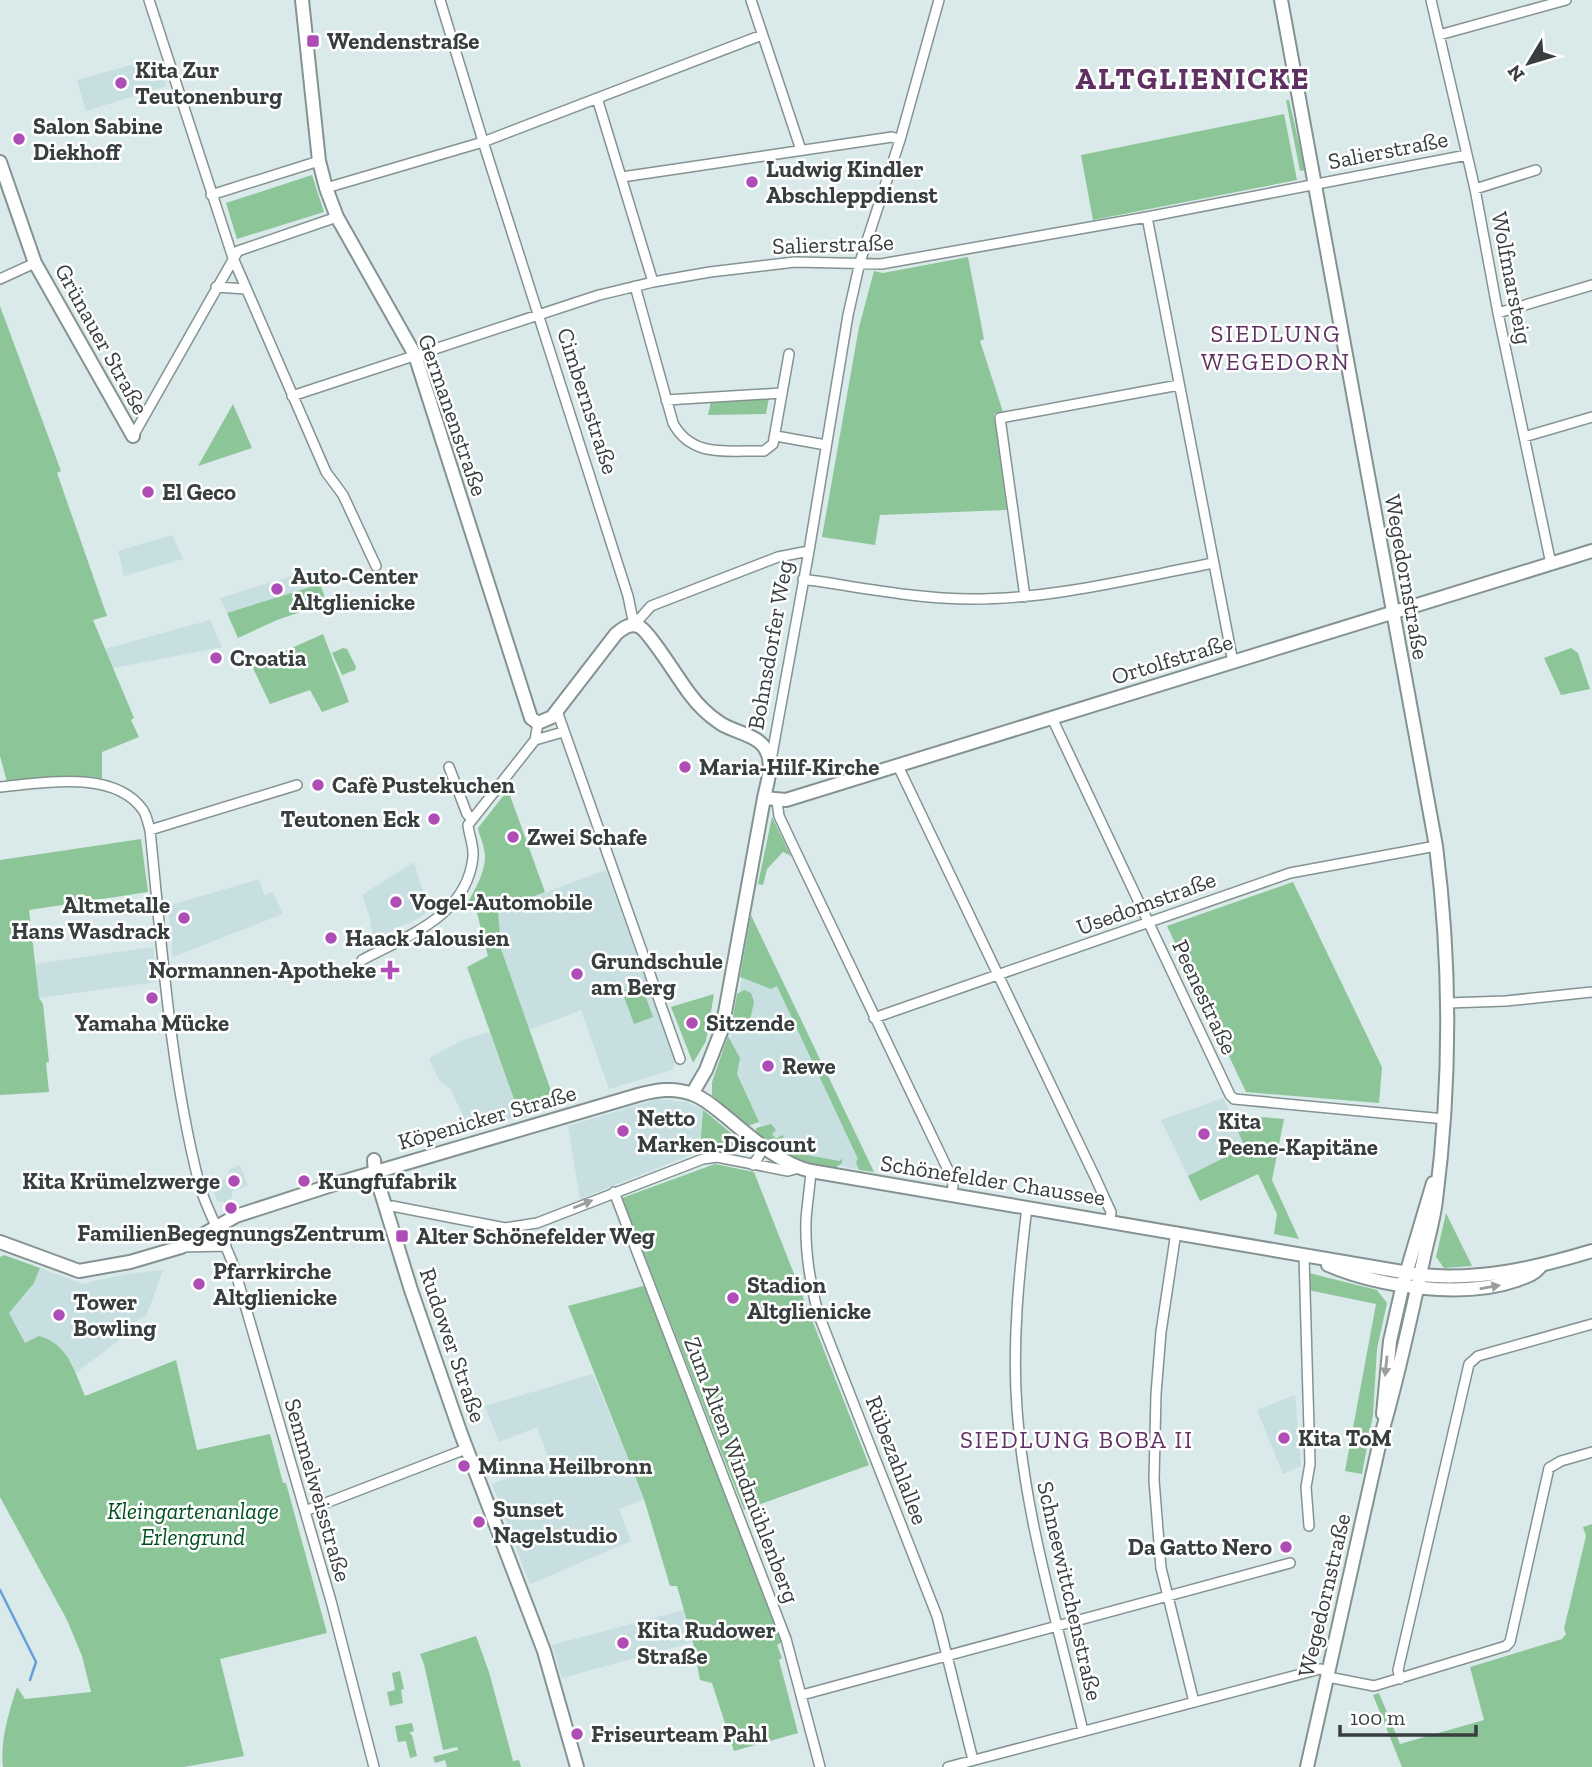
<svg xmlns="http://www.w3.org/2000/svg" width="1592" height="1767" font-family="'Zilla Slab',serif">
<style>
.built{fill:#c7dfe0}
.green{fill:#8cc597}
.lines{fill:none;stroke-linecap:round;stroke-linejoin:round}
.stream{stroke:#679fd7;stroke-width:2.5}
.street-casing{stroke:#849292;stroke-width:12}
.secondary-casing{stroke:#849292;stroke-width:16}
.street{stroke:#fff;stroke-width:9}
.secondary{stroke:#fff;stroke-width:12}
.oneway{fill:#9c9e9e}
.poi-dot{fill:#ad4db5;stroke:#fff;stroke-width:2.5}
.labels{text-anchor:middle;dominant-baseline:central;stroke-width:5;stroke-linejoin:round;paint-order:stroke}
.poi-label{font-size:23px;font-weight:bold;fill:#383e3e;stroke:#fff;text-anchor:start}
.street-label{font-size:23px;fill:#383e3e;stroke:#fff}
.park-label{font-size:23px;font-style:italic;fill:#00501f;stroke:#fff}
.neighbourhood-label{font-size:24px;letter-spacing:2px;fill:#5f3062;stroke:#fff}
.district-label{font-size:30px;font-weight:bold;letter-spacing:2px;fill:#5f3062;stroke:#fff}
</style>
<rect width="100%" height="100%" fill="#dae9ea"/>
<path class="built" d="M157,58L166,86L86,111L77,80Z
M172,535L183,559L124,576L118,551Z
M315,569L320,584L227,613L220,598Z
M210,620L222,647L113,668L105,649Z
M414,862L429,910L419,918L377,938L373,936L369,915L362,895Z
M606,870L675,1062L672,1070L609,1089L581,1010L529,1030L500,946L498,910Z
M259,879L264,895L273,892L283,914L173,957L168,906Z
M753,919L874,1172L792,1157L722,1085Z
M153,947L157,982L39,998L35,964Z
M490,1032L520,1116L470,1131L451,1090L439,1080L429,1058L463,1040Z
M1223,1098L1246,1147L1188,1176L1161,1120Z
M658,1099L687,1102L703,1110L700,1151L580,1199L568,1126Z
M240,1165L248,1186L232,1191V1198L225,1203L217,1201L212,1186L229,1177L228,1170Z
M40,1268L82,1284L127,1274L163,1270L147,1314L125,1329L127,1334L76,1373L71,1361L25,1343L9,1313L34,1283Z
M593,1374L644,1499L619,1509L631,1541L530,1584L492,1484L550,1462L537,1427L499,1442L485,1406Z
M1295,1395L1301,1466L1283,1474L1257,1410Z
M684,1610L693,1642L562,1678L552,1645Z"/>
<path class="green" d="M1286,100H1289L1305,170L1300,171Z
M1284,114L1297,180L1093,220L1081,155Z
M312,175L324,212L237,239L226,203Z
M968,257L984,339L980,341L1003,412L994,414L1007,510L880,515L875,545L822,537L859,327L874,271L883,273Z
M0,306L61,471L57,473L107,616L93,620L134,718L131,720L139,737L102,752V780L81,779L7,782L0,756Z
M769,398L766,414L708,415L711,401Z
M233,404L252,448L198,466Z
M320,584L327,603L277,620L238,638L227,613Z
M323,634L349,702L322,712L310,690L270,704L252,666Z
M343,648L347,649L356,667L355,670L342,675L332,653Z
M1571,648L1578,653L1590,689L1561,695L1544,658Z
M508,790L545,892L498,910L501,949L556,1105L520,1116L467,967L488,956L476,909L465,907C474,892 489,867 484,849C483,842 479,835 478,828Z
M772,817L791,856L783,852L767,869L763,885L758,884Z
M141,839L148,892L29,910L39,998L43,1004L49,1062L46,1063L49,1092L0,1095V860Z
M1293,882L1382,1067L1379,1103L1246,1092L1167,926Z
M751,915L757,928L874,1172L859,1170L856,1162L858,1159L777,986L771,989L740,977Z
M641,984L653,1017L634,1024L622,991Z
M744,990L751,993L754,1002L749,1025L738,1029L732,1022L737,994Z
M714,994L706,1041L693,1063L671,1007Z
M728,1036L740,1058L737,1074L759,1122L748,1126L712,1095V1082Z
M703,1110L753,1151L752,1152L748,1154L712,1149L700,1151Z
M1230,1114L1284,1119L1272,1180L1299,1239L1274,1234L1277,1214L1258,1174L1200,1201L1188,1176L1245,1147Z
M771,1124L776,1130L772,1134L776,1139L782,1135L784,1137L779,1142L789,1151L795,1146L796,1153L840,1161L842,1158V1163L835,1168C807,1163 776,1154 756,1131V1128Z
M715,1164L754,1172L869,1465L744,1510L622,1198Z
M1446,1213L1472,1266L1444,1268L1436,1257Z
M4,1255L40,1268L34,1283L9,1313L25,1343L39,1336C68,1344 74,1370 85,1396L176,1360L197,1450L270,1434L283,1483H286L327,1633L220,1659L244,1756L184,1767H3C0,1740 9,1712 17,1687L25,1699L91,1692L82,1656L67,1620L0,1497V1257Z
M1309,1273L1377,1290L1387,1303L1377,1349L1373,1415L1362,1474L1345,1471L1376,1304L1308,1290Z
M647,1285L782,1642L777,1645L782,1658L779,1660L798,1733L734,1751L712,1683L700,1680L693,1642L677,1586H670L644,1499L568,1306Z
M1592,1524V1767H1402L1373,1695L1379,1693L1400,1744L1484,1720L1470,1667L1562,1639L1566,1634L1564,1629L1586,1536L1583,1527Z
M476,1636L489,1672L513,1761L519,1760L521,1767H447L445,1760L435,1763L433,1757L458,1750L457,1747L443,1750L424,1664L420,1654Z
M400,1671L404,1689L401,1690L403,1703L390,1706L387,1692L395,1690L392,1673Z
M412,1723L414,1731L409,1733L412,1735L417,1756L410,1758L406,1741L398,1742L395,1726Z"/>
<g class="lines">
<path class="stream" d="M0,1590L36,1662L30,1680"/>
<defs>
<path id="street" d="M149,0L233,258L326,472L343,495L376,566
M440,0L486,151L628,596L634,625
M751,0L801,150
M1431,0L1475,189L1498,313L1551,564
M1439,35L1566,0
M597,98L653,282
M622,177L892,137L900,140
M326,188L483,142L762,35
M1475,189L1536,170
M211,195L319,161
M1147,217L1233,662
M0,279L35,263
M635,286L673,423C692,459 730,450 764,451L773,444L789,354
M216,287L246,289
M1498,313L1592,285
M292,396L599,295L653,282L710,272L795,262L881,264L1147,217L1467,155
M666,400L782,393
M133,436L238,251L337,217
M776,436L826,445
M1524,437L1592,417
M803,579C859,587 916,599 972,599C1053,599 1134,578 1214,563
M1025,597L1000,418L1179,385
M634,625L651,606L778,557L809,551
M557,711L680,1059
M1052,718L1230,1095L1234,1099L1445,1119
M535,740L563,732
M771,760L809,551L848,315L860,262L900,140L939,0
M898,766L1095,1177L1111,1212L1110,1220
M449,767L467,814L471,818
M0,787C43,783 114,769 143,810C147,816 148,824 150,830C162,948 170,1069 199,1183C207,1213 224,1238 234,1267L331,1601L374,1767
M777,801L779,816L795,850L950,1174L953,1185L952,1195
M150,830L297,785
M362,960C407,936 467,916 473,857C474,846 469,835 468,825L535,740L538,723
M1448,1003L1506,1001L1592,992
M874,1018L1290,873L1436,846
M753,1165L764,1148
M811,1171C810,1187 807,1204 806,1220C805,1252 810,1283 818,1313L937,1616L973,1760
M614,1192L786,1639L820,1767
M1027,1207C1019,1274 1012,1342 1017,1409C1025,1519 1058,1624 1083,1731
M385,1208L392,1206L505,1228L537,1223L703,1159L717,1157L788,1171L799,1168
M1176,1232L1161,1332L1156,1394L1154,1480L1161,1568L1194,1702
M181,1247L226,1246
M1304,1256L1310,1464L1306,1487L1309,1526
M305,1511L466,1449
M1328,1677L1374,1686L1506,1646L1510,1642L1549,1468L1561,1461L1592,1452
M1400,1679L1398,1670L1469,1364L1478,1356L1592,1324
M802,1695L1290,1563
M948,1767L1320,1669L1329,1671"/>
<path id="secondary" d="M302,0L319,161L326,188L337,217L415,355L531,718L538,723L552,717L616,634C623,628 631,622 640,627C651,634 679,680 689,693C697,704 708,715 720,723C733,732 759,735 766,750C774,764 767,783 764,798L722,1029L706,1070L692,1094
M1281,0L1436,846C1451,964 1451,1082 1436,1200C1434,1219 1428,1238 1424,1257C1411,1316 1399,1374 1382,1432L1307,1767
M0,162L35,263L133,436
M764,798L786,800L1592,551
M374,1160L375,1173L411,1290L461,1434L544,1651L577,1767
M0,1242L79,1271L130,1262L181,1247L236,1216L335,1184L638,1095C656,1090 674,1087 692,1094C704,1098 714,1107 724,1115C750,1136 778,1163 811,1171L1420,1275C1479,1281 1536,1268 1592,1251
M1328,1265C1380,1287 1463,1299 1517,1280C1527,1276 1533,1275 1540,1267
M1383,1414L1390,1341L1403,1284L1433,1183"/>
</defs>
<use href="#street" class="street-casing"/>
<use href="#secondary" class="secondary-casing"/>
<use href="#street" class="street"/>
<use href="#secondary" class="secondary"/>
</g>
<defs><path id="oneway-solid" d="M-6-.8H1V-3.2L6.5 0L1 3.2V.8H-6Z" transform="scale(1.75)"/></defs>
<g class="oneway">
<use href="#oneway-solid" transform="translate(583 1204) rotate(-22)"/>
<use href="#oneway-solid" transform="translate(1490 1287) rotate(-10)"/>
<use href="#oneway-solid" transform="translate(1386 1366) rotate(96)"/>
</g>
<g class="poi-dot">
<rect x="306" y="34" width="14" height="14" rx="3.5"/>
<circle cx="121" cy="83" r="7"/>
<circle cx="19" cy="139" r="7"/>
<circle cx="752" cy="182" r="7"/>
<circle cx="148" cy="492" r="7"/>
<circle cx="277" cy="589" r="7"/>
<circle cx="216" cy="658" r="7"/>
<circle cx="685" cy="767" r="7"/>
<circle cx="318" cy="785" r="7"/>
<circle cx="434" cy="819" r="7"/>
<circle cx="513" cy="837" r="7"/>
<circle cx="396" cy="902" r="7"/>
<circle cx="184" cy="918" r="7"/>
<circle cx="331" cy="938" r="7"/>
<path d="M386.5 959.5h7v7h7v7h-7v7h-7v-7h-7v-7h7z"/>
<circle cx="577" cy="974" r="7"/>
<circle cx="152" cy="998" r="7"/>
<circle cx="692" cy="1023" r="7"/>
<circle cx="768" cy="1066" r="7"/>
<circle cx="623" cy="1131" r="7"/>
<circle cx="1204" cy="1134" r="7"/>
<circle cx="234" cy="1181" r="7"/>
<circle cx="304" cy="1181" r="7"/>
<circle cx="231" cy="1208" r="7"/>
<rect x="395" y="1229" width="14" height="14" rx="3.5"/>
<circle cx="199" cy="1284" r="7"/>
<circle cx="733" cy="1298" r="7"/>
<circle cx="59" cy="1315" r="7"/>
<circle cx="1284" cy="1438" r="7"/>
<circle cx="464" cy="1466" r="7"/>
<circle cx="479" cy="1522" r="7"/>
<circle cx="1286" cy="1547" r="7"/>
<circle cx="623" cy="1643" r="7"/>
<circle cx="577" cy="1734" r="7"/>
</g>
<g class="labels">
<g class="poi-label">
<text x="327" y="41">Wendenstraße</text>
<text x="135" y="70">Kita Zur<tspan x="135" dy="26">Teutonenburg</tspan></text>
<text x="33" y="126">Salon Sabine<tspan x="33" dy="26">Diekhoff</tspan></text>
<text x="766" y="169">Ludwig Kindler<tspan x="766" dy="26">Abschleppdienst</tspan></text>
<text x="162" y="492">El Geco</text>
<text x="291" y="576">Auto-Center<tspan x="291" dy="26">Altglienicke</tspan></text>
<text x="230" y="658">Croatia</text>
<text x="699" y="767">Maria-Hilf-Kirche</text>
<text x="332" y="785">Cafè Pustekuchen</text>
<text x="420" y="819" text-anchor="end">Teutonen Eck</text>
<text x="527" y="837">Zwei Schafe</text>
<text x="410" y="902">Vogel-Automobile</text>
<text x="170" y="905" text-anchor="end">Altmetalle<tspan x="170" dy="26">Hans Wasdrack</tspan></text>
<text x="345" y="938">Haack Jalousien</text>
<text x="591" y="961">Grundschule<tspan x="591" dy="26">am Berg</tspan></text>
<text x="376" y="970" text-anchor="end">Normannen-Apotheke</text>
<text x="152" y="1023" text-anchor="middle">Yamaha Mücke</text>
<text x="706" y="1023">Sitzende</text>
<text x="782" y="1066">Rewe</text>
<text x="637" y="1118">Netto<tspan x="637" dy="26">Marken-Discount</tspan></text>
<text x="1218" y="1121">Kita<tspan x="1218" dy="26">Peene-Kapitäne</tspan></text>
<text x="220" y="1181" text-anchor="end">Kita Krümelzwerge</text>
<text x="318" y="1181">Kungfufabrik</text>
<text x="231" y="1233" text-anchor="middle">FamilienBegegnungsZentrum</text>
<text x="416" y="1236">Alter Schönefelder Weg</text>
<text x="213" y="1271">Pfarrkirche<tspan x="213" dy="26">Altglienicke</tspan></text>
<text x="747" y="1285">Stadion<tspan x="747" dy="26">Altglienicke</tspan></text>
<text x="73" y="1302">Tower<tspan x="73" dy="26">Bowling</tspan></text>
<text x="1298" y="1438">Kita ToM</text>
<text x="478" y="1466">Minna Heilbronn</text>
<text x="493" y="1509">Sunset<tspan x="493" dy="26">Nagelstudio</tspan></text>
<text x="1272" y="1547" text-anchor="end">Da Gatto Nero</text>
<text x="637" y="1630">Kita Rudower<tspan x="637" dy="26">Straße</tspan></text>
<text x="591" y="1734">Friseurteam Pahl</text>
</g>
<g class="street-label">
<text transform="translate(1388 150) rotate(-11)">Salierstraße</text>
<text transform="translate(833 244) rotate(-2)">Salierstraße</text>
<text transform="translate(1512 278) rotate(79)">Wolfmarsteig</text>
<text transform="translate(102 339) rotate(61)">Grünauer Straße</text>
<text transform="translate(588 401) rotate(72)">Cimbernstraße</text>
<text transform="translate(453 415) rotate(71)">Germanenstraße</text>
<text transform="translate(1407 577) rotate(80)">Wegedornstraße</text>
<text transform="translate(770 645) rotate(-80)">Bohnsdorfer Weg</text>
<text transform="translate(1172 659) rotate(-17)">Ortolfstraße</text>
<text transform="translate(1146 903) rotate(-20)">Usedomstraße</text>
<text transform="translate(1205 997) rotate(65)">Peenestraße</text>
<text transform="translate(487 1117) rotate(-16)">Köpenicker Straße</text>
<text transform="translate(993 1180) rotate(9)">Schönefelder Chaussee</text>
<text transform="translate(453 1345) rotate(71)">Rudower Straße</text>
<text transform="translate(897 1460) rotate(69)">Rübezahlallee</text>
<text transform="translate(742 1470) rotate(69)">Zum Alten Windmühlenberg</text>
<text transform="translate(318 1490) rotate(74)">Semmelweisstraße</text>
<text transform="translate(1070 1591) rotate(77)">Schneewittchenstraße</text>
<text transform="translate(1324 1595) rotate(-77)">Wegedornstraße</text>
</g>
<g class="park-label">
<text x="193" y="1511">Kleingartenanlage<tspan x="193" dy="26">Erlengrund</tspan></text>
</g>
<g class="neighbourhood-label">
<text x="1276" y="333">SIEDLUNG<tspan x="1276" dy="28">WEGEDORN</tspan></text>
<text x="1077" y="1439">SIEDLUNG BOBA II</text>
</g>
<g class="district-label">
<text x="1193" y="79">ALTGLIENICKE</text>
</g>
</g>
<g transform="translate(1529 63) rotate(232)" stroke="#ffffff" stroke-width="5" paint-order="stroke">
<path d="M0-5L12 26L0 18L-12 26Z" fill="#383e3e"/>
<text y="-10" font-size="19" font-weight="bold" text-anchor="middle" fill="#383e3e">N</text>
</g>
<path d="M1340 1725v10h136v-10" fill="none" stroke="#383e3e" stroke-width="3.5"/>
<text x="1350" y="1725" font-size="21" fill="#383e3e" stroke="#ffffff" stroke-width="5" paint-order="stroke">100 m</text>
</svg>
